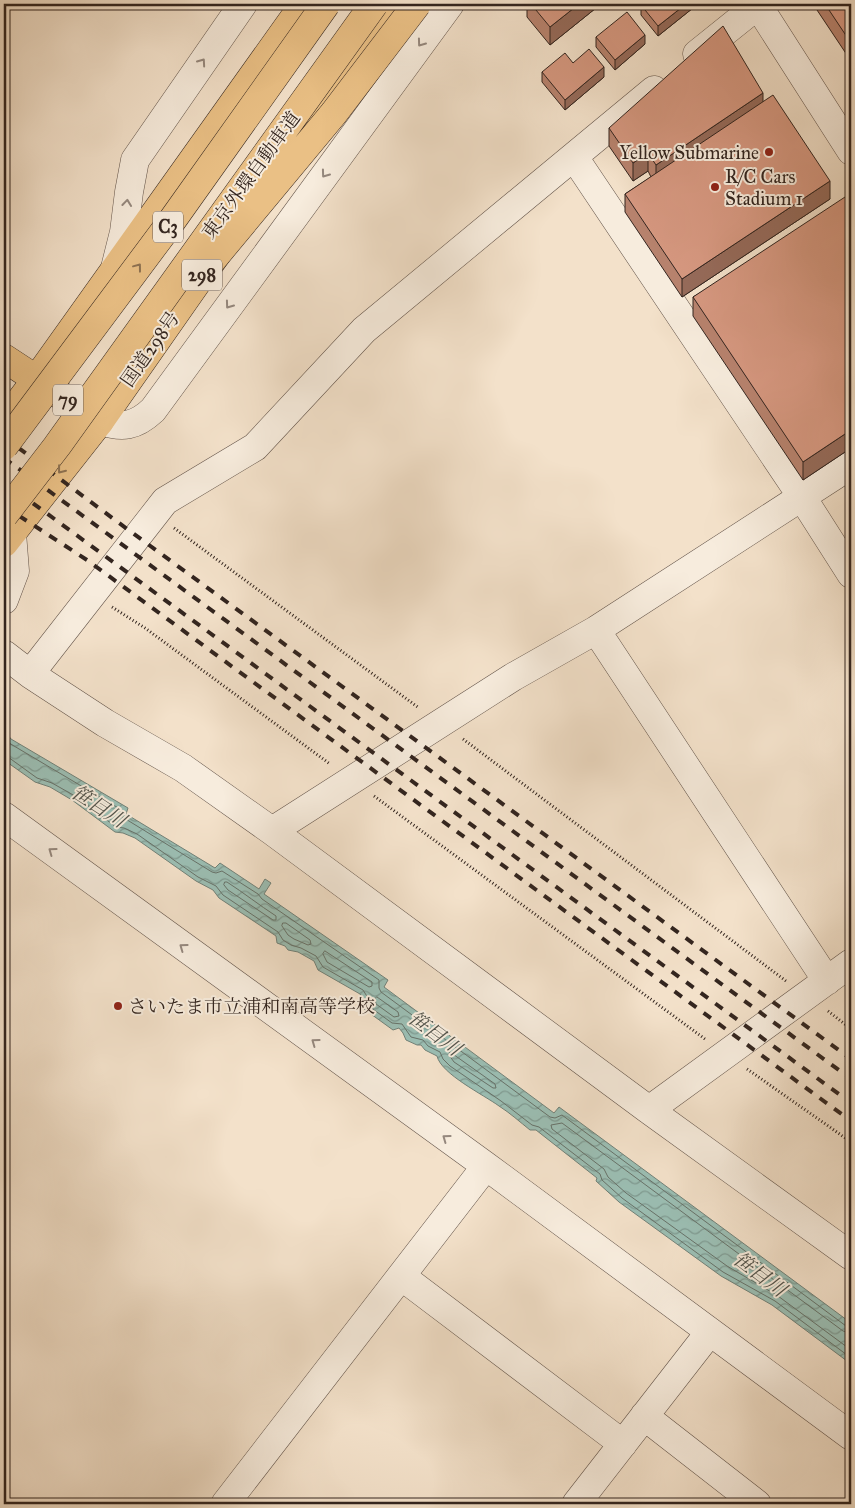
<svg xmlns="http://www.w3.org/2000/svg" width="855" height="1508" font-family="'IM FELL Great Primer','Noto Serif JP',serif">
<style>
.water{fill:url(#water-waves);stroke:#718178}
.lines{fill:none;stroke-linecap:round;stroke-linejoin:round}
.shore{stroke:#677269;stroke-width:1}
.minor-casing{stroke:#63544a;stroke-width:29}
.major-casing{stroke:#33251f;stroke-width:29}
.highway-casing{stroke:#33251f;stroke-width:29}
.path{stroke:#33251f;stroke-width:3;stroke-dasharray:1 2.5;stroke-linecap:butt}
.minor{stroke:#f7ecdd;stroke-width:28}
.major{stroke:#eac085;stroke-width:28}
.highway{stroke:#eac085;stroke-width:28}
.rail{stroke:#33251f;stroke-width:4;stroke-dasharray:9 9;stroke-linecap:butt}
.highway-bridge-casing{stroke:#33251f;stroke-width:29;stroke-linecap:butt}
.highway-bridge{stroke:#eac085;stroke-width:28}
.wall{fill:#b7826d;stroke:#33251f}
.shaded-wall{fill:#956a59;stroke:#33251f}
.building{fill:#d5977f;stroke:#33251f}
.oneway{stroke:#95887e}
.oneway2{stroke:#8e7252}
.poi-dot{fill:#8f2418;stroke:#f7ecdd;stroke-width:2}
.labels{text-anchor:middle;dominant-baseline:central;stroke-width:4;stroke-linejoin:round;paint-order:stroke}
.shield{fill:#f7ecdd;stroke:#6e6158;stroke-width:1}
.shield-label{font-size:18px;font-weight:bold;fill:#33251f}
.poi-label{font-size:19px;fill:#33251f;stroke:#f7ecdd;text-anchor:start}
.street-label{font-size:19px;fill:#33251f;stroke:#f7ecdd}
.water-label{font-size:20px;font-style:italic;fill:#52534b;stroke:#f7ecdd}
</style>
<defs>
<pattern id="water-waves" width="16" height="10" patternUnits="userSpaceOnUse" patternTransform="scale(1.25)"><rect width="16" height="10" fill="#9bbeb3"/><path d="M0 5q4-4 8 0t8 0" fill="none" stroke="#7f9a91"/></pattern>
</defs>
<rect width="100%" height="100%" fill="#f3e1ca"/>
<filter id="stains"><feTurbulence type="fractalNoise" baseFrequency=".004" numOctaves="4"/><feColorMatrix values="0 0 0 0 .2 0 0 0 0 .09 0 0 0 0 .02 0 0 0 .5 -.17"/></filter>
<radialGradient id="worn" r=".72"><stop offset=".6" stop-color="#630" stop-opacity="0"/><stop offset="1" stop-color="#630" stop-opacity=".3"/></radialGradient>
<path class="water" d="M4,730L11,739L128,808L126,814L215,868L220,863L259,889L265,879L271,883L264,894L388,980L384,987L554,1113L559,1107L851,1323V1364L772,1305L721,1276L619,1202L596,1181L597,1178L536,1130H530C520,1122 510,1113 499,1106C484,1095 441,1074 437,1056L425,1050L421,1045H417L406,1040L403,1033L399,1028L393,1030L364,1009V1000L360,994L318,970L314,961L298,952L288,950L285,946L277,943L276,936L219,898L213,890L196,881L135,838L123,833L115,832L72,800L50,787L35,782L4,760Z"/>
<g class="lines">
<path class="shore" d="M4,738L9,743L120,809L121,816L124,818L212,872L216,873L222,871L258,894L262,899L379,980V988L381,992L550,1117L555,1118L562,1115L846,1326L851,1327
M4,756L8,757L37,778L52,783L75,796L116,827L124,828L137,834L198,877L216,886L223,895L278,932L283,940L291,945L301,948L316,956L323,967L363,990L368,998L370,1007L392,1023L402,1024L411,1037L423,1040L428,1046L440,1052L443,1059L450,1066L501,1101L532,1125L539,1127L600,1174L602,1180L622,1198L723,1272L775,1301L851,1358
M225,882H227C244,893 259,905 276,916V920H273L228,890L224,885Z
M283,923H286L310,940L311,944L308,945L294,939L288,935L282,926Z
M325,951L372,982V986L369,987L327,962L323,954Z
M377,997L398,1012L399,1016L394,1017L376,1004L375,999Z
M450,1052L495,1084L496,1088H493L454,1062L449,1055Z
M851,1333L843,1331L562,1123L551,1125L552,1129L604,1169L608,1177L626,1193L727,1266L778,1296L851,1350"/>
<defs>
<path id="minor" d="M757,4L851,151
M697,54L758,5
M574,157L802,497L851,574
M115,268L124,232L129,192L135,160L243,4
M100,421C122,428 135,427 153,410L450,4
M4,600L15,571L12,533
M596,630L827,981
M4,654L30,674L105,723L183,768L272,831L649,1110L851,1256
M30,674L165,501L255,447L364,330L654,90
M4,816L486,1166L851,1436
M272,831L513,677L596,630L851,465
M649,1110L851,963
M401,1276L623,1444
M644,1416L757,1504
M225,1504L486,1166
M576,1504L709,1333"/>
<path id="major" d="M4,358L100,421"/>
<path id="highway" d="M295,143L394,4
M4,422L36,380L304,4
M4,543L100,421L221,248"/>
</defs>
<use href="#minor" class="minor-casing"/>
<use href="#major" class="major-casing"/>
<use href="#highway" class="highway-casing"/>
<path class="path" d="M174,528L419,708
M112,607L145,628L330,764
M463,739L786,981
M374,796L705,1039
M828,1011L851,1029
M747,1069L851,1142"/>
<use href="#minor" class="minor"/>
<use href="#major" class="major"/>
<use href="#highway" class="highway"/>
<path class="rail" d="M4,437L119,523L851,1059
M4,458L851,1079
M4,482L851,1103
M4,506L87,560L851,1121"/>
<defs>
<path id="highway-bridge" d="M207,266L334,113L417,4
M4,446L166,229L326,4
M4,515L57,446L374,4"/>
</defs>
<use href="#highway-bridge" class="highway-bridge-casing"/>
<use href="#highway-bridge" class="highway-bridge"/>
</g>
<path class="wall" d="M527,4H601L550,45L527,17Z
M642,4H698L658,36L641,15V5Z
M813,4H851V61Z
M596,37L645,44L615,70L596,47Z
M573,63L604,77L565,110L542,82V72Z
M763,102L830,199L682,297L625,212V194L651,177L648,171L633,181L609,146V128Z
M851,206V448L803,480L693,316V297Z"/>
<path class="shaded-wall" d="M579,4H601L550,45V27Z
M686,4H698L658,36V26Z
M645,35V44L615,70V60Z
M604,67V77L565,110V100Z
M763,93V112L656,183V165Z
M648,153V171L633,181V163Z
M830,181V199L682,297V279Z
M851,430V448L803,480V462Z"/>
<path class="building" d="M531,4H579L550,27Z
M642,4H686L658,26L641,5Z
M825,4H851V43Z
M627,12L645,35L615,60L596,37Z
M723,26L763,93L656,165L648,153L633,163L609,128Z
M589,49L604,67L565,100L542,72L565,53L573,63Z
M773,95L830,181L682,279L625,194Z
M845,197L851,206V430L803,462L693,297Z"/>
<defs><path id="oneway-chevron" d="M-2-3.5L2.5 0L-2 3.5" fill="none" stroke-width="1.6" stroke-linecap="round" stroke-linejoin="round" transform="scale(1.25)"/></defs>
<g class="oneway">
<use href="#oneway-chevron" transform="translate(421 43) rotate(126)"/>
<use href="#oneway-chevron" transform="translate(202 62) rotate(-55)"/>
<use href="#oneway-chevron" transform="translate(325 174) rotate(126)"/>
<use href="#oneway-chevron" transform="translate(127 203) rotate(-84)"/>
<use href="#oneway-chevron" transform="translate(229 305) rotate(126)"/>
<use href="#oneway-chevron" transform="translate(52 851) rotate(-144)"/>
<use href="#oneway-chevron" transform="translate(183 947) rotate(-144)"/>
<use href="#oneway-chevron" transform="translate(315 1042) rotate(-144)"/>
<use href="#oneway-chevron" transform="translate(446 1138) rotate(-144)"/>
</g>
<g class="oneway2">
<use href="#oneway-chevron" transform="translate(138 267) rotate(-53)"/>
<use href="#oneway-chevron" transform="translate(61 470) rotate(128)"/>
</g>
<g class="poi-dot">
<circle cx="769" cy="152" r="5"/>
<circle cx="715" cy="187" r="5"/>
<circle cx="118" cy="1006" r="5"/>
</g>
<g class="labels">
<g class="shield">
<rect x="153" y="211.5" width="30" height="31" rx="4"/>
<rect x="182" y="259.5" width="40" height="31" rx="4"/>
<rect x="53" y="384.5" width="30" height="31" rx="4"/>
</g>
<g class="shield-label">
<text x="168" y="227">C3</text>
<text x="202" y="275">298</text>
<text x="68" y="400">79</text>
</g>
<g class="poi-label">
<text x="759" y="152" text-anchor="end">Yellow Submarine</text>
<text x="725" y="176">R/C Cars<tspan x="725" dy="22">Stadium 1</tspan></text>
<text x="128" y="1006">さいたま市立浦和南高等学校</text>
</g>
<g class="street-label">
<text transform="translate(251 175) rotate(-54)">東京外環自動車道</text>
<text transform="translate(150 349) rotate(-55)">国道298号</text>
</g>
<g class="water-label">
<text transform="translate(99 806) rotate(33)">笹目川</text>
<text transform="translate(435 1033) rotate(37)">笹目川</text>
<text transform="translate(760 1274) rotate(37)">笹目川</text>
</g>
</g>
<rect width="855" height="1508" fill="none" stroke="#f3e1ca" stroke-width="20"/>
<rect x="5" y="5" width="845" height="1498" fill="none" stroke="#33251f" stroke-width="2.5"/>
<rect x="10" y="10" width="835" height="1488" fill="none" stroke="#33251f"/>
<rect width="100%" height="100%" filter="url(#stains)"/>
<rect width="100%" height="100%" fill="url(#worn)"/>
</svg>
